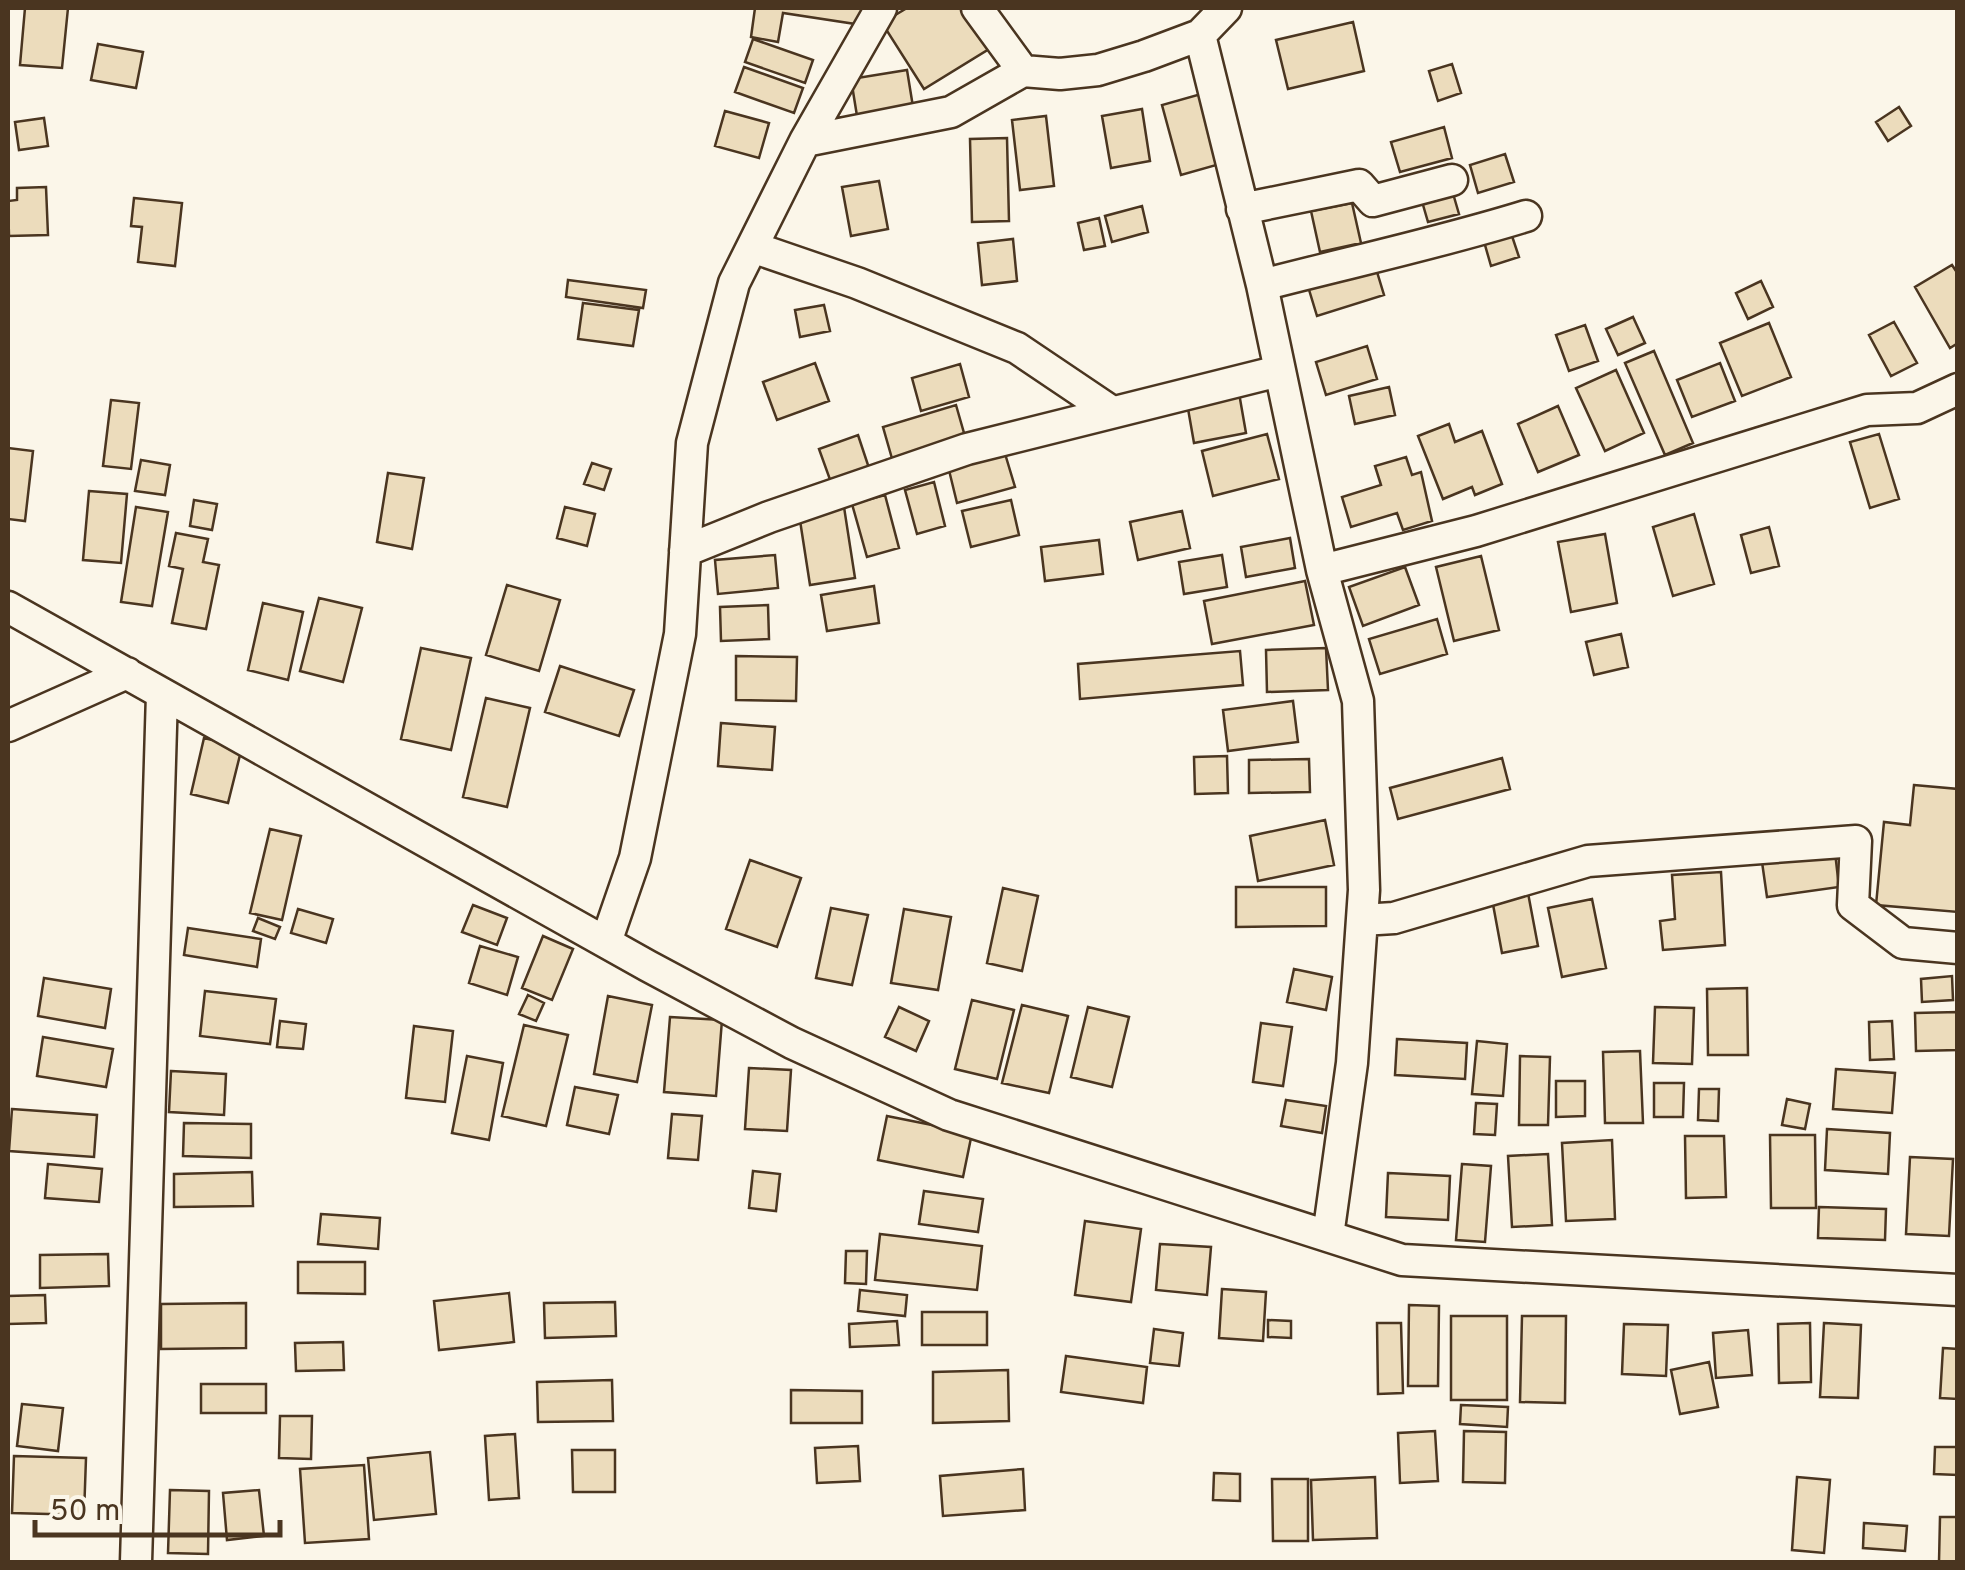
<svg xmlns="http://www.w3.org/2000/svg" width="1965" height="1570" font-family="Overpass,sans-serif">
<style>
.building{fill:#ecdcbc;stroke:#4a3520;stroke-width:2.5}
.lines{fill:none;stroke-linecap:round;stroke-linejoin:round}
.street-casing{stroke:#4a3520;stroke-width:35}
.street{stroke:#fbf6e9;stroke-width:30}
</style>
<rect width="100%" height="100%" fill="#fbf6e9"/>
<path class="building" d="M25,8H68L62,68L20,65Z
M755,8H865L862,25L783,13L778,42L751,37Z
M907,8H963L989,49L924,89L882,23Z
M1353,22L1364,71L1288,89L1276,40Z
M753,39L813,60L805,83L745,62Z
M98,44L143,52L136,88L91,80Z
M1452,64L1461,93L1438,101L1429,71Z
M744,67L803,88L794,113L735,92Z
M907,70L914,113L858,122L851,79Z
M1201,94L1220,164L1181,175L1162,105Z
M1899,107L1911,126L1888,141L1876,122Z
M1142,109L1150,161L1111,168L1102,116Z
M725,111L769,123L759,158L715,146Z
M1046,116L1054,186L1020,190L1012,120Z
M44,118L48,146L19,150L15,122Z
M1444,127L1452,158L1400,172L1391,142Z
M1007,138L1009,221L972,222L970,139Z
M1505,154L1514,182L1478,193L1470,165Z
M879,181L888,229L851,236L842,187Z
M46,187L48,235L9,236L8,201L17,200V188Z
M1452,190L1459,214L1428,222L1421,198Z
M134,198L182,203L175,266L138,262L142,227L131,226Z
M1352,203L1361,243L1320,252L1311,211Z
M1142,206L1148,232L1112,242L1105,216Z
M1099,218L1105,246L1084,250L1078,223Z
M1510,230L1519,257L1491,266L1483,238Z
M1013,239L1017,281L982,285L978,243Z
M1374,262L1384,295L1317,316L1307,283Z
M1952,265L1958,274V343L1950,348L1915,287Z
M568,280L646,290L643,308L566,297Z
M1761,281L1773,307L1748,319L1736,293Z
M583,303L639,310L633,346L578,339Z
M824,305L830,331L800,337L795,310Z
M1633,317L1645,343L1618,355L1606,329Z
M1894,322L1917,363L1891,376L1869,335Z
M1769,323L1791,377L1742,396L1720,343Z
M1585,325L1598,361L1569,371L1556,335Z
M1367,346L1377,379L1326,395L1316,362Z
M1654,351L1693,443L1665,455L1625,363Z
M815,363L829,401L777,420L763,382Z
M1720,363L1735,401L1692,417L1677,380Z
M960,364L969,397L921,411L912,378Z
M1616,370L1644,433L1605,451L1576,388Z
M1389,387L1395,415L1355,424L1349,396Z
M1239,393L1246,433L1194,443L1187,403Z
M111,400L139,403L131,469L103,466Z
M956,405L966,440L893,462L883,427Z
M1558,406L1579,455L1538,472L1518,424Z
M1449,424L1455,442L1482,431L1502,484L1475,495L1472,487L1443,499L1418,436Z
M1267,434L1279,479L1213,496L1202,451Z
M1879,434L1899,499L1870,508L1850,442Z
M858,435L871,474L833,488L819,449Z
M1003,447L1015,487L957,503L947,462Z
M8,448L33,451L25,521L8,519Z
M1406,457L1412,475L1421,472L1432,521L1403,530L1397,513L1351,527L1342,497L1381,485L1375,466Z
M141,460L170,465L165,495L135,491Z
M592,463L611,469L604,490L584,484Z
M388,473L424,478L412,549L377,542Z
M934,482L945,526L917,534L905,490Z
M89,491L127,494L121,563L83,560Z
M885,495L899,548L867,557L852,504Z
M194,500L217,504L212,530L190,526Z
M1011,500L1019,535L971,547L962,511Z
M136,507L168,512L152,606L121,602Z
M565,507L595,514L587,546L557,538Z
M844,507L855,578L810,585L799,514Z
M1182,511L1190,548L1138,560L1130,522Z
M1694,514L1714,584L1673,596L1653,527Z
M1769,527L1779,566L1751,573L1741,535Z
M176,533L208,539L203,562L219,565L206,629L172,623L183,569L169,566Z
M1605,534L1617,603L1571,612L1558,542Z
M1290,538L1295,568L1246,577L1241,547Z
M1099,540L1103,574L1045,581L1041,547Z
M775,555L778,588L718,594L715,560Z
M1222,555L1227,587L1184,594L1179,562Z
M1481,556L1499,630L1454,641L1436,567Z
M1405,567L1419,605L1363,626L1349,587Z
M1305,581L1314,625L1212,644L1204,601Z
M507,585L560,600L539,671L486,655Z
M874,586L879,623L827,631L821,595Z
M319,598L362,608L343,682L300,671Z
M263,603L303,612L288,680L248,670Z
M768,605L769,639L721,641L720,607Z
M1437,619L1447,654L1380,674L1369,639Z
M1621,634L1628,667L1594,675L1586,642Z
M421,648L471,658L451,750L401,739Z
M1326,648L1328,690L1267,692L1266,650Z
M1240,651L1243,685L1080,699L1078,664Z
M736,656L797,657L796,701L736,700Z
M560,666L634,690L619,736L545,712Z
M486,698L530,708L507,807L463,797Z
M1293,701L1298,742L1228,751L1223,710Z
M721,723L775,727L772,770L718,766Z
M204,738L242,747L228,803L191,794Z
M1227,756L1228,793L1195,794L1194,757Z
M1502,758L1510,789L1398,819L1390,788Z
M1309,759L1310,792L1249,793V760Z
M1914,785L1958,789V912L1876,905L1884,822L1910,825Z
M1325,820L1334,865L1258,881L1250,836Z
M270,829L301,836L282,920L250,913Z
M1835,852L1839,887L1767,897L1762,862Z
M750,860L801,878L777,947L726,929Z
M1721,872L1725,945L1663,950L1660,921L1675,919L1672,875Z
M1236,887H1326V926L1236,927Z
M1003,888L1038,896L1022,971L987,963Z
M1528,893L1538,946L1502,953L1492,899Z
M1592,899L1606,968L1562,977L1548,908Z
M473,905L507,918L497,945L462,932Z
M831,908L868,915L852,985L816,978Z
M298,909L333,919L326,943L291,933Z
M904,909L951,917L938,990L891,983Z
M258,918L280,927L275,939L253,931Z
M188,928L261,939L257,967L184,955Z
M543,936L573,949L552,1000L522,988Z
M480,946L518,957L507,995L469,983Z
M1294,969L1332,977L1326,1010L1287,1002Z
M1952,976L1953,1000L1922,1002L1921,979Z
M44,978L111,989L105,1028L38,1016Z
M1747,988L1748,1055H1708L1707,989Z
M205,991L276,999L270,1044L200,1036Z
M528,995L544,1003L536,1021L519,1014Z
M608,996L652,1005L637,1082L594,1074Z
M972,1000L1014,1010L997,1079L955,1069Z
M1022,1005L1068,1016L1049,1093L1002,1083Z
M899,1007L929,1021L916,1051L885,1037Z
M1088,1007L1129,1017L1112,1087L1071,1077Z
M1655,1007L1694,1008L1692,1064L1653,1063Z
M1958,1012V1050L1916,1051L1915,1013Z
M670,1017L722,1020L716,1096L664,1092Z
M280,1021L306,1024L303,1049L277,1047Z
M1892,1021L1894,1059L1870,1060L1869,1022Z
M1261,1023L1292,1027L1283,1086L1253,1082Z
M524,1025L568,1035L546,1126L502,1116Z
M414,1026L453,1031L445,1102L406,1098Z
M43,1037L113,1049L106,1087L37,1076Z
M1397,1039L1467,1043L1465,1079L1395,1075Z
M1477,1041L1507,1044L1503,1096L1472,1094Z
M1640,1051L1643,1123H1605L1603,1052Z
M467,1056L503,1063L489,1140L452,1133Z
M1520,1056L1550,1057L1548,1125H1519Z
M749,1068L791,1070L787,1131L745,1129Z
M1836,1069L1895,1073L1892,1113L1833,1109Z
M171,1071L226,1074L224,1115L169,1112Z
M1556,1081H1585V1116L1556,1117Z
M1654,1083H1684L1683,1117H1654Z
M575,1087L618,1095L609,1134L567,1125Z
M1699,1089H1719L1718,1121L1698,1120Z
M1787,1099L1810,1104L1805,1129L1782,1125Z
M1286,1100L1326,1106L1322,1133L1281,1126Z
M1476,1103L1497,1104L1495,1135L1474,1134Z
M12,1109L97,1115L94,1157L9,1151Z
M672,1114L702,1116L698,1160L668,1158Z
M887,1116L972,1133L963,1177L878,1160Z
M184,1123L251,1124V1158L183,1156Z
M1827,1129L1890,1133L1888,1174L1825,1170Z
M1770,1135H1815L1816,1208H1771Z
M1685,1136H1724L1726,1197L1686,1198Z
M1612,1140L1615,1219L1566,1221L1562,1143Z
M1548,1154L1552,1225L1512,1227L1508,1156Z
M1910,1157L1953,1159L1949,1236L1906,1234Z
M48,1164L102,1169L99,1202L45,1198Z
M1462,1164L1491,1166L1485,1242L1456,1240Z
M753,1171L780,1174L776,1211L749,1208Z
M252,1172L253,1206L174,1207V1174Z
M1388,1173L1450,1176L1448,1220L1386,1217Z
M924,1191L983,1199L978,1232L919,1224Z
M1819,1207L1886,1209L1885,1240L1818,1238Z
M321,1214L380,1218L378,1249L318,1244Z
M1085,1221L1141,1229L1131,1302L1075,1295Z
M880,1234L982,1246L977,1290L875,1280Z
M1160,1244L1211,1247L1207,1295L1156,1290Z
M846,1251H867L866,1284L845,1283Z
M108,1254L109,1286L40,1288V1255Z
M298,1262H365V1294L298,1293Z
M1222,1289L1266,1292L1263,1341L1219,1338Z
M860,1290L907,1295L905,1316L858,1311Z
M509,1293L514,1342L439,1350L434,1301Z
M45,1295L46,1323L8,1324V1296Z
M615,1302L616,1336L545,1338L544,1303Z
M246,1303V1348L161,1349V1304Z
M1409,1305L1439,1306L1438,1386H1408Z
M922,1312H987V1345H922Z
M1451,1316H1507V1400H1451Z
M1522,1316H1566L1565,1403L1520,1402Z
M1268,1320L1291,1321V1338L1268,1337Z
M897,1321L899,1345L850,1347L849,1324Z
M1377,1323H1401L1403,1393L1378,1394Z
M1810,1323L1811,1382L1779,1383L1778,1324Z
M1824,1323L1861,1325L1858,1398L1820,1397Z
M1624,1324L1668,1325L1666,1376L1622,1374Z
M1154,1329L1183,1333L1179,1366L1150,1363Z
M1748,1330L1752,1375L1716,1378L1713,1333Z
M343,1342L344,1370L296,1371L295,1343Z
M1943,1348L1958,1349V1399L1940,1398Z
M1066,1356L1147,1367L1143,1403L1061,1392Z
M1709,1362L1718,1407L1680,1414L1671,1370Z
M1008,1370L1009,1421L933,1423V1372Z
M612,1380L613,1421L538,1422L537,1382Z
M201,1384H266V1413H201Z
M791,1390L862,1391V1423H791Z
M22,1404L63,1408L58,1451L17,1446Z
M1461,1405L1508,1407L1507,1427L1460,1424Z
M280,1416H312L311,1459L279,1458Z
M1435,1431L1438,1481L1400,1483L1398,1433Z
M1464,1431L1506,1432L1505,1483L1463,1482Z
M515,1434L519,1498L489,1500L485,1436Z
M858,1446L860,1481L817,1483L815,1448Z
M1935,1447H1958V1475L1934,1474Z
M572,1450H615V1492H573Z
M430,1452L436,1514L374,1520L368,1458Z
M14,1456L86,1458L84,1515L12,1513Z
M364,1465L369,1539L305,1543L300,1469Z
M1023,1469L1025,1510L943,1516L940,1476Z
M1214,1473L1240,1474V1501L1213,1500Z
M1375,1477L1377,1538L1313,1540L1311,1480Z
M1797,1477L1830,1480L1824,1553L1792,1550Z
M1272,1479H1308V1541H1273Z
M170,1490L209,1491L208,1554L168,1553Z
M259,1490L264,1536L227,1540L223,1493Z
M1940,1517H1958V1562H1939Z
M1864,1523L1907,1526L1905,1551L1863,1548Z"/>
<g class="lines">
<defs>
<path id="street" d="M881,8L805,141L951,112L1023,71
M977,8L1023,71L1060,74L1098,70L1144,56L1200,35L1226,8
M1200,35L1262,285L1322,570L1476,531L1867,410L1917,408L1958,389
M1242,209L1359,185L1373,201L1452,180
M752,247L857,283L1017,348L1112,412
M1262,285C1350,262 1439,243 1526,216
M685,551L769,517L967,449L1279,371
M1322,570L1358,701L1364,890L1352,1063L1328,1236
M8,607L648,966L792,1043L949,1115L1402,1260L1958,1290
M8,726L127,673
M1362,920L1394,918L1588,861L1856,841L1853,905L1903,943L1958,948
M606,942L635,858L680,634L692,443L734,283L805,141
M136,1562L162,694"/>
</defs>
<use href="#street" class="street-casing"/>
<use href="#street" class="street"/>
</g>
<rect width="1965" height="1570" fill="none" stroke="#4a3520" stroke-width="20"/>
<path d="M35 1520v15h245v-15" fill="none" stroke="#4a3520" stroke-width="5"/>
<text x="50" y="1520" font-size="30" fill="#4a3520" stroke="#fbf6e9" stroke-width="8" paint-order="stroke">50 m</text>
</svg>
